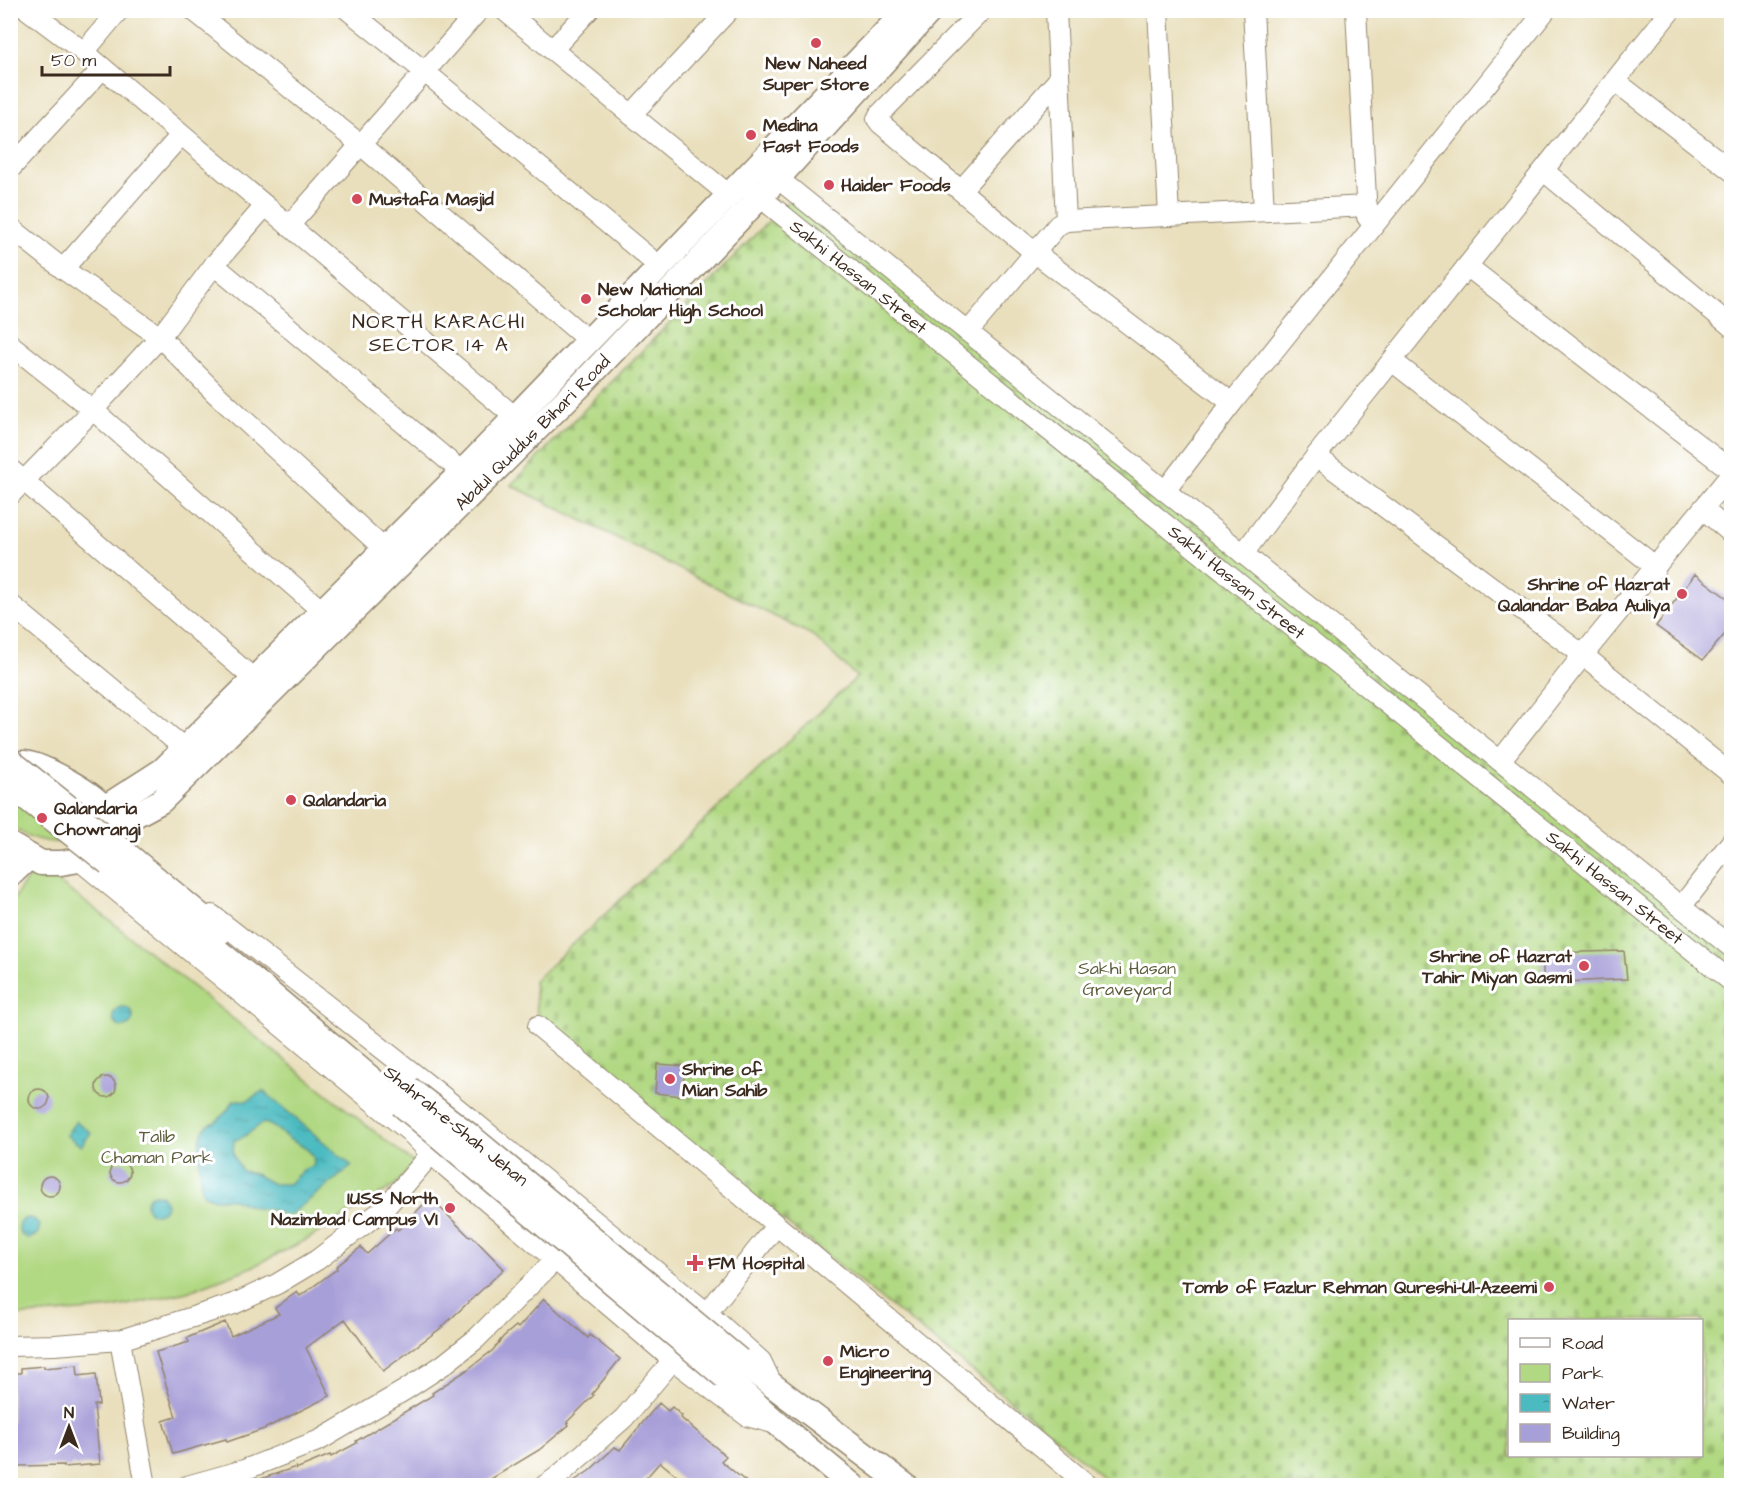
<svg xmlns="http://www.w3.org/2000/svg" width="1742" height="1496" font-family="'Architects Daughter',sans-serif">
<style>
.green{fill:#b1d882;stroke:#768150;stroke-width:1.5}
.cemetery{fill:url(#cemetery-stones);stroke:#768150;stroke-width:1.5;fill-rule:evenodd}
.water{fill:url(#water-ripples);stroke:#447270;stroke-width:1.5;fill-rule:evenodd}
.building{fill:#a79fd8}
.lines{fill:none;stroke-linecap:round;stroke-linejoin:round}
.minor-casing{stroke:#92846d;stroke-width:22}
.major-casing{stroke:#92846d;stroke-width:27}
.minor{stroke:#fff;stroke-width:20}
.major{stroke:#fff;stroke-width:24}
.major-bridge-casing{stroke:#92846d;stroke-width:27;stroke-linecap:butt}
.major-bridge{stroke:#fff;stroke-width:24}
.poi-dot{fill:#d1495b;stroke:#fff;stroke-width:2}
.labels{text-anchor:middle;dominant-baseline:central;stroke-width:6;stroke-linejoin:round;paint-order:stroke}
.poi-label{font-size:18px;font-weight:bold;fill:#3b2a1e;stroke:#fff;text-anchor:start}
.street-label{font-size:18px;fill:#3b2a1e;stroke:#fff}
.park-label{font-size:18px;fill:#5e5e3c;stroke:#fff}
.neighbourhood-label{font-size:20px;letter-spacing:1.5px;fill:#3b2a1e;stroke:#fff}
</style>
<defs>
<pattern id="cemetery-stones" width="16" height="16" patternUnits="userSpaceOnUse" patternTransform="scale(1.5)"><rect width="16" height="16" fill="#b1d882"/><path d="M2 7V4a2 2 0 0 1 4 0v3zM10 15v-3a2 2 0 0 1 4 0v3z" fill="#99ba70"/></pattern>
<pattern id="water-ripples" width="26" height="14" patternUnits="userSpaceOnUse" patternTransform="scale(1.5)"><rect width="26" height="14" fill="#4cbbc1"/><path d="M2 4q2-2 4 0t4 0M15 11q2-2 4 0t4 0" fill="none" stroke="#40989c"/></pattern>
</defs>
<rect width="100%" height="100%" fill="#fff"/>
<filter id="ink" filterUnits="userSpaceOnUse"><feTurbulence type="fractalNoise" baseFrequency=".0167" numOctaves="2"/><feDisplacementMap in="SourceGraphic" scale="12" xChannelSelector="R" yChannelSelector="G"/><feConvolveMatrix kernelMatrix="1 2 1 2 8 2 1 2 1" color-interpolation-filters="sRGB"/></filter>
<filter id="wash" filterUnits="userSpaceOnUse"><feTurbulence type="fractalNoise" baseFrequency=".008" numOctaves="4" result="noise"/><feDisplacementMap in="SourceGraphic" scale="24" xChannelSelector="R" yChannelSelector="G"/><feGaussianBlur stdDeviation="1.35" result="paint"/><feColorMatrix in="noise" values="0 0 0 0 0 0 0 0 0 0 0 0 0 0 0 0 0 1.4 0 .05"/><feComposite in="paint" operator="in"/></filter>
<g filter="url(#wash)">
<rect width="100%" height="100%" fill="#e9dfbc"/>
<path class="green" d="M11,790L71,841C49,845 29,839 11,826Z
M36,866L99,912L414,1163L394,1186L306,1240L252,1267L187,1292L113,1308L56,1313L11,1316V903Z"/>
<path class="cemetery" d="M796,193L1731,948V1485H1112L1047,1430L538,1026L534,981L857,677L812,635L511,485ZM1510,1320H1702V1456H1510Z"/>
<path class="water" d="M113 1017a10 10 0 1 1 20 0a10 10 0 1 1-20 0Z
M263,1091L352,1166L290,1215L282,1214L269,1209H259L232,1199H215L204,1195L201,1190C201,1176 194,1136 207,1126C210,1124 213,1123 215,1122C221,1118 230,1107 234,1101L239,1100L247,1101ZM263,1123C273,1124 281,1133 289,1139C299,1145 318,1151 313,1166L303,1170L289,1184H273L255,1174L242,1171L233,1154L234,1140L240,1139Z
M76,1121L91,1133L81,1146L66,1135Z
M146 1204a10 10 0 1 1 20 0a10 10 0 1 1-20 0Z
M19 1228a10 10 0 1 1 20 0a10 10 0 1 1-20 0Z"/>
<g id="blocks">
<path class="building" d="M1695,574L1731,601V627L1703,660L1656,626Z
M1624,951L1627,979L1543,983V953Z
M657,1064L685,1066L683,1096L655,1093Z
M96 1087a10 10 0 1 1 20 0a10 10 0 1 1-20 0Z
M29 1099a10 10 0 1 1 20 0a10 10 0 1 1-20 0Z
M110 1172a10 10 0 1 1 20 0a10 10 0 1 1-20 0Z
M40 1186a10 10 0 1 1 20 0a10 10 0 1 1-20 0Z
M430,1198L470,1237L472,1236L504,1269L441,1328L383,1371L345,1319L306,1348L330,1396L264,1429L227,1442L226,1439L173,1454L163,1421L176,1417L156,1352L189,1342L187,1338L225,1322L231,1336L279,1314L275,1308L297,1292L300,1296L337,1269L336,1267L361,1247L367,1254L396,1228L398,1230Z
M544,1299L588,1338L590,1335L620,1359L592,1394L594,1395L567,1422L569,1425L539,1450L481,1485H250L249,1483L296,1467V1469L330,1455L331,1457L357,1443L356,1441L433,1395L432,1393L467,1370L493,1350L503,1337L516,1326L518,1328Z
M77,1365L78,1376L96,1374L99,1405H94L100,1464L64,1467V1465L19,1466V1464L10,1463V1422H12L10,1373H21V1368L44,1366V1368Z
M659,1403L668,1411L672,1407L682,1416L681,1418L726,1456L721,1461L750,1485H688L660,1462L640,1485H568L589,1471L615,1447L620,1450Z"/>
</g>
</g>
<g filter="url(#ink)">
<use href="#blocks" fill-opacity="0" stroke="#92846d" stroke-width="1.5"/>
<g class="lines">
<defs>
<g id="minor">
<path d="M28,10L84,52L515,417"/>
<path d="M193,10L361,145L589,341"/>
<path d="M348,10L425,72L660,267"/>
<path d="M504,10L729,195"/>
<path d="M982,10L879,115L877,119L880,123L1034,252L1232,403"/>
<path d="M1158,10L1169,216"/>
<path d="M1253,10L1264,211"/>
<path d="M1356,10L1367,217"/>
<path d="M552,50L589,10"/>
<path d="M84,52L119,10"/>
<path d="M1615,81L1732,171"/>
<path d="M631,115L729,10"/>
<path d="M10,169L103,68"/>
<path d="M766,169L1732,948"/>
<path d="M1544,171L1732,327"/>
<path id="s1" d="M749,188L1732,982"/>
<path d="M961,190L1059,79"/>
<path d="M1066,221L1367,206"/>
<path d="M289,226L479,10"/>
<path d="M10,227L63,269L160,337L216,394L384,549"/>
<path d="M214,265L462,472"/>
<path d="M1467,266L1732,471"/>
<path d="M63,269L181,135"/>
<path d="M968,332L1058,225L1066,221L1056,10"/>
<path d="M10,344L93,410L322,611"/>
<path d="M1392,361L1656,567"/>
<path d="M1316,456L1583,655L1732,775"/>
<path d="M10,469L254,679"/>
<path d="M1165,491L1232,403L1546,10"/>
<path d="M10,495L93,410L160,337L214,265L265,206"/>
<path d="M1703,509L1732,534"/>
<path d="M1243,554L1316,456L1671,10"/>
<path d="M10,604L184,748"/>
<path d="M1500,761L1583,655L1732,473"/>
<path d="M79,860L410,1132L431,1154L673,1360L747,1416L777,1424"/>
<path d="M1681,907L1732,841"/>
<path d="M212,915L441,1095L707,1313L761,1361L773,1386"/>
<path d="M538,1026L1089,1486"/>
<path d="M707,1313L776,1226"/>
<path d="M120,1340L146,1486"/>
<path d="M10,1346L55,1345L120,1340L234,1304L277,1284L317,1260L384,1209L431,1154"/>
<path d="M187,1486L244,1470L320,1440L405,1390L443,1365L476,1339L556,1259"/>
<path d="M544,1486L557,1477L624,1418L673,1360"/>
</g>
<g id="major">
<path d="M10,765C15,765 20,763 24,763C42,765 96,794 104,809C109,817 111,827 110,836L97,850L79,860L61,863H41L10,845"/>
<path d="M104,808L163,770L475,459L907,10"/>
<path id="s2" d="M111,828L161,801L581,385L778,178L931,10"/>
<path d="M118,847L220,932"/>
<path d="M109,863L261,986L401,1104"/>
<path d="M10,875L29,857"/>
<path d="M739,1360L906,1486"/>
<path d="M725,1377L778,1424L853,1486"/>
</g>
</defs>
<use href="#minor" class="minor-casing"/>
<use href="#major" class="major-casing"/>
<use href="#minor" class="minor"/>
<use href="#major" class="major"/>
<defs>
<path id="major-bridge" d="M10,761L118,847
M10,785L109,863
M409,1089L470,1136L739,1360
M401,1104L725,1377"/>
</defs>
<use href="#major-bridge" class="major-bridge-casing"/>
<use href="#major-bridge" class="major-bridge"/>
</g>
</g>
<g class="poi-dot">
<circle cx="816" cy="43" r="6"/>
<circle cx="751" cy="135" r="6"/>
<circle cx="829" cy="185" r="6"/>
<circle cx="357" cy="199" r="6"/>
<circle cx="586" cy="299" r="6"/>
<circle cx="1682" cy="594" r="6"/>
<circle cx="291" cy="800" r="6"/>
<circle cx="42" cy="818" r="6"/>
<circle cx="1584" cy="966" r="6"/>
<circle cx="670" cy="1079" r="6"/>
<circle cx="450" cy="1208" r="6"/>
<path d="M692 1254h6v6h6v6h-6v6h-6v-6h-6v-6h6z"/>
<circle cx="1549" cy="1287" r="6"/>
<circle cx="828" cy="1361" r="6"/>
</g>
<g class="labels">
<g class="poi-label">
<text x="816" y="63" text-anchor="middle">New Naheed<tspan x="816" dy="21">Super Store</tspan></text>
<text x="763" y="125">Medina<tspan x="763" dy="21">Fast Foods</tspan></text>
<text x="841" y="185">Haider Foods</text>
<text x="369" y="199">Mustafa Masjid</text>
<text x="598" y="289">New National<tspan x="598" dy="21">Scholar High School</tspan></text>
<text x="1670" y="584" text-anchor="end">Shrine of Hazrat<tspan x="1670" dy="21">Qalandar Baba Auliya</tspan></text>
<text x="303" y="800">Qalandaria</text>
<text x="54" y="808">Qalandaria<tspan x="54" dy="21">Chowrangi</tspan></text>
<text x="1572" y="956" text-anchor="end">Shrine of Hazrat<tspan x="1572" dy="21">Tahir Miyan Qasmi</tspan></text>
<text x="682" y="1069">Shrine of<tspan x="682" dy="21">Mian Sahib</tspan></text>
<text x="438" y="1198" text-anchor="end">IUSS North<tspan x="438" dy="21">Nazimbad Campus VI</tspan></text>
<text x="708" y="1263">FM Hospital</text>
<text x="1537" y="1287" text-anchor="end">Tomb of Fazlur Rehman Qureshi-Ul-Azeemi</text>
<text x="840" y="1351">Micro<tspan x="840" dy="21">Engineering</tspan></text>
</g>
<g class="street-label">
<text stroke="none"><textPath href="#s1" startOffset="141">Sakhi Hassan Street</textPath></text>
<text stroke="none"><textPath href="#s2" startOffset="580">Abdul Quddus Bihari Road</textPath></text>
<text stroke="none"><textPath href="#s1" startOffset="627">Sakhi Hassan Street</textPath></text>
<text stroke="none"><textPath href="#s1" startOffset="1113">Sakhi Hassan Street</textPath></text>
<text transform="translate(456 1126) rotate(39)">Shahrah-e-Shah Jehan</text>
</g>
<g class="park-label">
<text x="1127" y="968">Sakhi Hasan<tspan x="1127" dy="21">Graveyard</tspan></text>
<text x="157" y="1136">Talib<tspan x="157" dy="21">Chaman Park</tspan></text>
</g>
<g class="neighbourhood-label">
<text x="439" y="322">NORTH KARACHI<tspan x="439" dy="23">SECTOR 14 A</tspan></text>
</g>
</g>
<rect width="1742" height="1496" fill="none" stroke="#fff" stroke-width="36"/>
<rect x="1508" y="1319" width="195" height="138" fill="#ffffff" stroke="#b1aaa5" stroke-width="1.5"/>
<rect x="1520" y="1338" width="30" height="9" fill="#ffffff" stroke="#b1aaa5" stroke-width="1.5"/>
<text x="1562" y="1349" font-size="18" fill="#3b2a1e">Road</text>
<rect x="1520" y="1364" width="30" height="18" fill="#b1d882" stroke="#b1aaa5" stroke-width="1.5"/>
<text x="1562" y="1379" font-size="18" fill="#3b2a1e">Park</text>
<rect x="1520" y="1394" width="30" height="18" fill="url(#water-ripples)" stroke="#b1aaa5" stroke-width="1.5"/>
<text x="1562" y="1409" font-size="18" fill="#3b2a1e">Water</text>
<rect x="1520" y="1424" width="30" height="18" fill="#a79fd8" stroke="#b1aaa5" stroke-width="1.5"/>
<text x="1562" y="1439" font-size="18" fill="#3b2a1e">Building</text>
<g transform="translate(69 1427)" stroke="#ffffff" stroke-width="4.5" paint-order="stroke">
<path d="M0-4.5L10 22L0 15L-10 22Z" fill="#3b2a1e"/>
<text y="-9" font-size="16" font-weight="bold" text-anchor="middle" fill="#3b2a1e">N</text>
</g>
<path d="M42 66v9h128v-9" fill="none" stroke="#3b2a1e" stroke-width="3"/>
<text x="51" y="66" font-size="18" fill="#3b2a1e" stroke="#ffffff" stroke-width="4.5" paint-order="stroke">50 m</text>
</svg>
